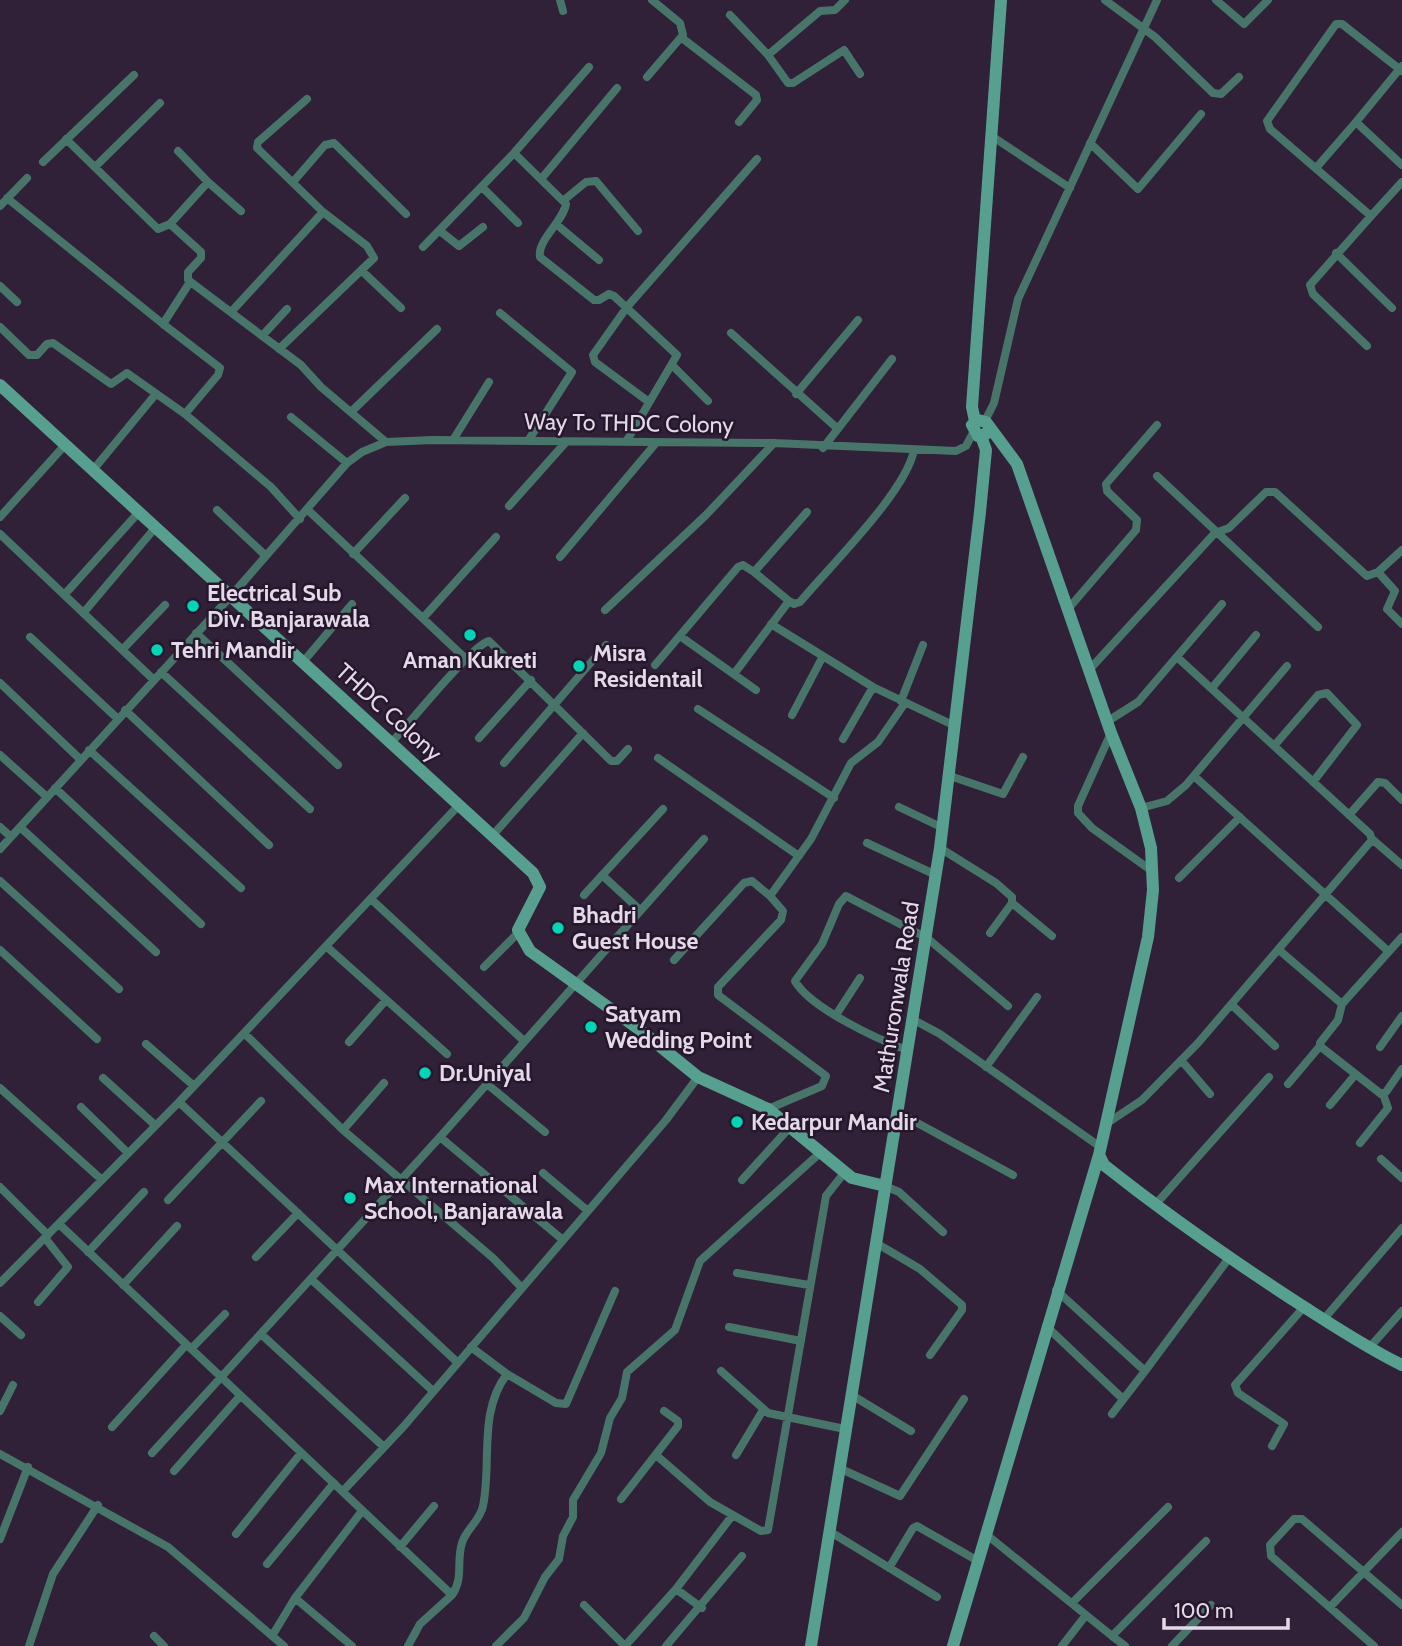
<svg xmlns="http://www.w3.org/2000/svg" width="1402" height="1646" font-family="Cabin,sans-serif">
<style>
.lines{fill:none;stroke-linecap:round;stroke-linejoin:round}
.street{stroke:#48756a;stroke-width:8}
.secondary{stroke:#57a090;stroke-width:12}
.poi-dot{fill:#01d5b6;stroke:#26172d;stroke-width:2.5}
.labels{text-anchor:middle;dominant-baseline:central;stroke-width:5;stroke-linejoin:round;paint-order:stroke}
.street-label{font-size:23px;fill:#e3d9e9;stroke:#26172d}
.poi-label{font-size:23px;font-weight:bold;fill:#e3d9e9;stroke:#26172d;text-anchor:start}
</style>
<rect width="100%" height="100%" fill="#302138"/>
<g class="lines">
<path class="street" d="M560,0L563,11
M1105,0L1155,37L1213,93L1221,94L1239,77
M1216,0L1244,24L1268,0
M730,15L768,55L788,83H793L844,50L860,74
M682,38L756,95L757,100L739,122
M768,55L820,11L835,10L845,0
M1402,71L1342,24H1336L1267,121L1270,129L1371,216L1402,182
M647,77L683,35L680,23L652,0
M1356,122L1402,66
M990,135L1070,188
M66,139L158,229L170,224L208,182L178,151
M1090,143L1138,189L1201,114
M514,153L566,204C563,222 537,240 540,257L594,300H599L609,294L614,296L677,355L626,442
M43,162L134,75
M95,167L160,103
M1316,168L1356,122L1402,165
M542,178L617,88
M208,182L241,211
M293,182L325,145L334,143L406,214
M482,187L518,223
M7,198L163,324
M564,200L586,182L596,181L638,231
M0,206L27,178
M170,224L201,252V258L188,272V280L301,365L321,387L386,442
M556,224L599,260
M440,231L459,246L483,227
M423,247L514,153L589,67
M1336,253L1392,308
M362,271L401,308
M0,286L17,302
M232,311L323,212
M500,313L572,372L528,441
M0,327L29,355H37L47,344L53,343L111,384L127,373L185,414L271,487L300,519
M731,333L838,429
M262,336L287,309
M1367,346L1313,294L1310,285L1371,216
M279,349L374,258L367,246L323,212L257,148L258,142L307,99
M673,366L708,401
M796,394L858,320
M649,402L595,362L593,355L627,307L757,159
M352,411L437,329
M185,414L218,375L220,368L163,324L190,282
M291,417L347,463
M985,421L994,403L1018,299L1157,0
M453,440L489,382
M823,448L892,359
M93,470L155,395
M1157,476L1318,627
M509,506L566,442
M217,510L266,556
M308,510L467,660
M0,517L65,445
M0,534L154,680
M353,554L405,498
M560,557L656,443
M1378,572L1395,591L1387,609L1402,624
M65,594L139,512
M789,601L754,572L807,512
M1068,609L1136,530L1137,520L1107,491L1106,484L1157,425
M605,610L706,515L774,443
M85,611L155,528
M423,618L496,537
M771,624L873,687L953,725
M196,633L338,765
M680,636L756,690
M30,637L118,719
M123,649L165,605
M303,662L352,604
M655,665L738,567L743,565L754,572
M1089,670L1215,533L1229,528L1266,492H1275L1367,576L1378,572L1402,550
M161,672L310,809
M734,674L789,601L794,604L800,602C830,566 906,492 914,450
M0,683L81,760
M1212,688L1256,635
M901,701L923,645
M698,709L834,798
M125,710L269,845
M792,715L822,658
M1108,721L1138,702L1222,604
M1111,733L1078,806V813L1092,828L1152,871
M479,738L531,680
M843,739L873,687
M392,742C408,725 472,645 489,641L611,761H617L628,749
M1274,746L1318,695L1327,693L1357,725L1313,782
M89,750L241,888
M0,755L47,797
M658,758L799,856
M504,763L606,645
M950,776L1003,794L1023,757
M1194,776L1388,951
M55,788L201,924
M899,807L943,828
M1141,808L1167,801L1186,785L1287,666
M1349,815L1378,782L1385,783L1402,800
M0,827L11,837
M20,827L156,952
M493,835L583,733
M1372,839L1402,865
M867,843L936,875
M940,848L996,883L1012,897V903L990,933
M0,849L231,596L347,463L362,452L386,442L433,440L774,443L956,451L966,446L973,433
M602,875L640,910
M1179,878L1240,817
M0,881L119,989
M584,895L663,809
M371,899L524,1041
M1012,903L1052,936
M326,946L447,1054
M0,950L97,1039
M1279,950L1342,1004L1402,937
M674,960L744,883L752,881L770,896
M484,967L519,932
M1342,1004L1338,1020L1320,1043L1321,1047L1381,1094L1386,1092L1402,1069
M1232,1005L1275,1046
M836,1015L860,978
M912,1019L940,1034L1099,1146
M244,1033L343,1130L493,1258L522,1288
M349,1042L386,1000
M146,1044L194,1086
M1380,1047L1402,1016
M907,1050C879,1040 810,1008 795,981L822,944L839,904L846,896L927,938L1008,1006
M1181,1060L1210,1094
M986,1067L1037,997
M103,1078L155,1125
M487,1084L545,1132
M1288,1084L1320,1046
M0,1088L102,1180
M179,1102L457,1362
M1330,1105L1355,1075
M81,1107L128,1153
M768,1109L822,1086L826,1076L718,995V987L781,920L783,911L770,896L811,839L851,763L878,742L905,703
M899,1113L1013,1175
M1106,1124L1142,1100L1198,1043L1372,840L1370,834L1177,657
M343,1130L384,1083
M440,1137L563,1240
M1360,1143L1388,1108L1383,1094
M1381,1159L1402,1178
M543,1173L588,1211
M742,1180L791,1126
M885,1186L899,1192L943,1232
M0,1187L48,1235
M168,1200L261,1101
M1155,1205L1269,1077
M59,1224L452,1595L420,1624L408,1646
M876,1243L920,1269L962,1305V1310L930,1355
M88,1252L144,1192
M256,1257L298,1213
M737,1273L809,1285
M312,1280L433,1391
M0,1283L179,1102L459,805
M123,1285L177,1226
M1056,1290L1145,1371L1229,1258
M38,1302L68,1267L45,1238
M0,1316L21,1335
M1323,1320L1402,1228
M1046,1326L1123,1399
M729,1327L801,1341
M261,1334L384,1447
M1369,1348L1402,1311
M191,1349L225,1314
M721,1371L768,1413L845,1429
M507,1374L556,1403L566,1404L615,1291
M850,1394L911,1431
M0,1411L13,1385
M1112,1414L1145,1371
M112,1427L186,1345
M1272,1446L1284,1424L1238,1393L1235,1385L1304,1307
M152,1453L440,1137L704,839
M0,1454L168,1547L284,1646
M656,1455L710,1502L761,1531L768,1530L826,1196L844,1173
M736,1455L763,1410
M839,1468L900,1496L964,1399
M174,1471L240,1396
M343,1491L404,1426L666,1120L698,1077
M621,1499L678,1426V1421L664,1411
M829,1531L937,1597
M236,1534L301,1453
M987,1535L1112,1636L1206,1541
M0,1539L28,1467
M400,1547L434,1506
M267,1564L334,1483
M889,1568L913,1528L917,1526L978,1561
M676,1589L702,1608
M452,1595C464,1578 456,1561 462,1543C466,1529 480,1521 483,1506C492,1462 478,1412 507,1374L471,1347
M1072,1603L1168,1507
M584,1605L624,1645
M1330,1607L1402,1532
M154,1636L164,1646
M272,1636L295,1598
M1112,1636L1125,1646
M29,1646L53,1574L98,1505
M352,1646L295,1598L362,1511
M496,1646L524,1618L545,1577L559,1559L563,1536L573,1517V1500L601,1453L610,1418L622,1398L627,1372L675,1330L700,1261L820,1153
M625,1646L676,1589L732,1516
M666,1646L742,1556
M1062,1646L1086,1615
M1172,1646L1211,1605
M1374,1646L1271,1556L1270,1545L1294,1519H1302L1402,1605"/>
<path class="secondary" d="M0,385L533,873L540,887L518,930L530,951L640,1030L698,1077L768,1109L852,1178L885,1186
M975,421L972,407L1001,0
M1099,1155L1104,1165C1167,1215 1233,1261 1301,1305C1334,1326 1367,1348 1402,1365
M811,1646L940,848L980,512L986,450L981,436
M953,1646L1099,1155L1148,937L1153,890L1151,848L1141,808L1111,733L1017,464L986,422L978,420L972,425L978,436L986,434L989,429"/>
</g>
<g class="poi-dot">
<circle cx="193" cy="606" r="7"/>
<circle cx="470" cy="635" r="7"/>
<circle cx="157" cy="650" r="7"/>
<circle cx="579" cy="666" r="7"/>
<circle cx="558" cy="928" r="7"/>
<circle cx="591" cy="1027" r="7"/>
<circle cx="425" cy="1073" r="7"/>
<circle cx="737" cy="1122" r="7"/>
<circle cx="350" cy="1198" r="7"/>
</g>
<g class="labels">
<g class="street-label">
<text transform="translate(629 423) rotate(1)">Way To THDC Colony</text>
<text transform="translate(389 712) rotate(42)">THDC Colony</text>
<text transform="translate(896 997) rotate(-81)">Mathuronwala Road</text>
</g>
<g class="poi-label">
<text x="207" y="593">Electrical Sub<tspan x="207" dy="26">Div. Banjarawala</tspan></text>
<text x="171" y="650">Tehri Mandir</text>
<text x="593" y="653">Misra<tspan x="593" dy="26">Residentail</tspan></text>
<text x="470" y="660" text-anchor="middle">Aman Kukreti</text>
<text x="572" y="915">Bhadri<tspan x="572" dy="26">Guest House</tspan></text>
<text x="605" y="1014">Satyam<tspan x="605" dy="26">Wedding Point</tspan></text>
<text x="439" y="1073">Dr.Uniyal</text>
<text x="751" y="1122">Kedarpur Mandir</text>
<text x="364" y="1185">Max International<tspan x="364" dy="26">School, Banjarawala</tspan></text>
</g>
</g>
<path d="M1164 1618v10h124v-10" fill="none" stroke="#e3d9e9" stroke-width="3.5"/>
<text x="1174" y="1618" font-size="21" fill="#e3d9e9" stroke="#26172d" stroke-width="5" paint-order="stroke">100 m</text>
</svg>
